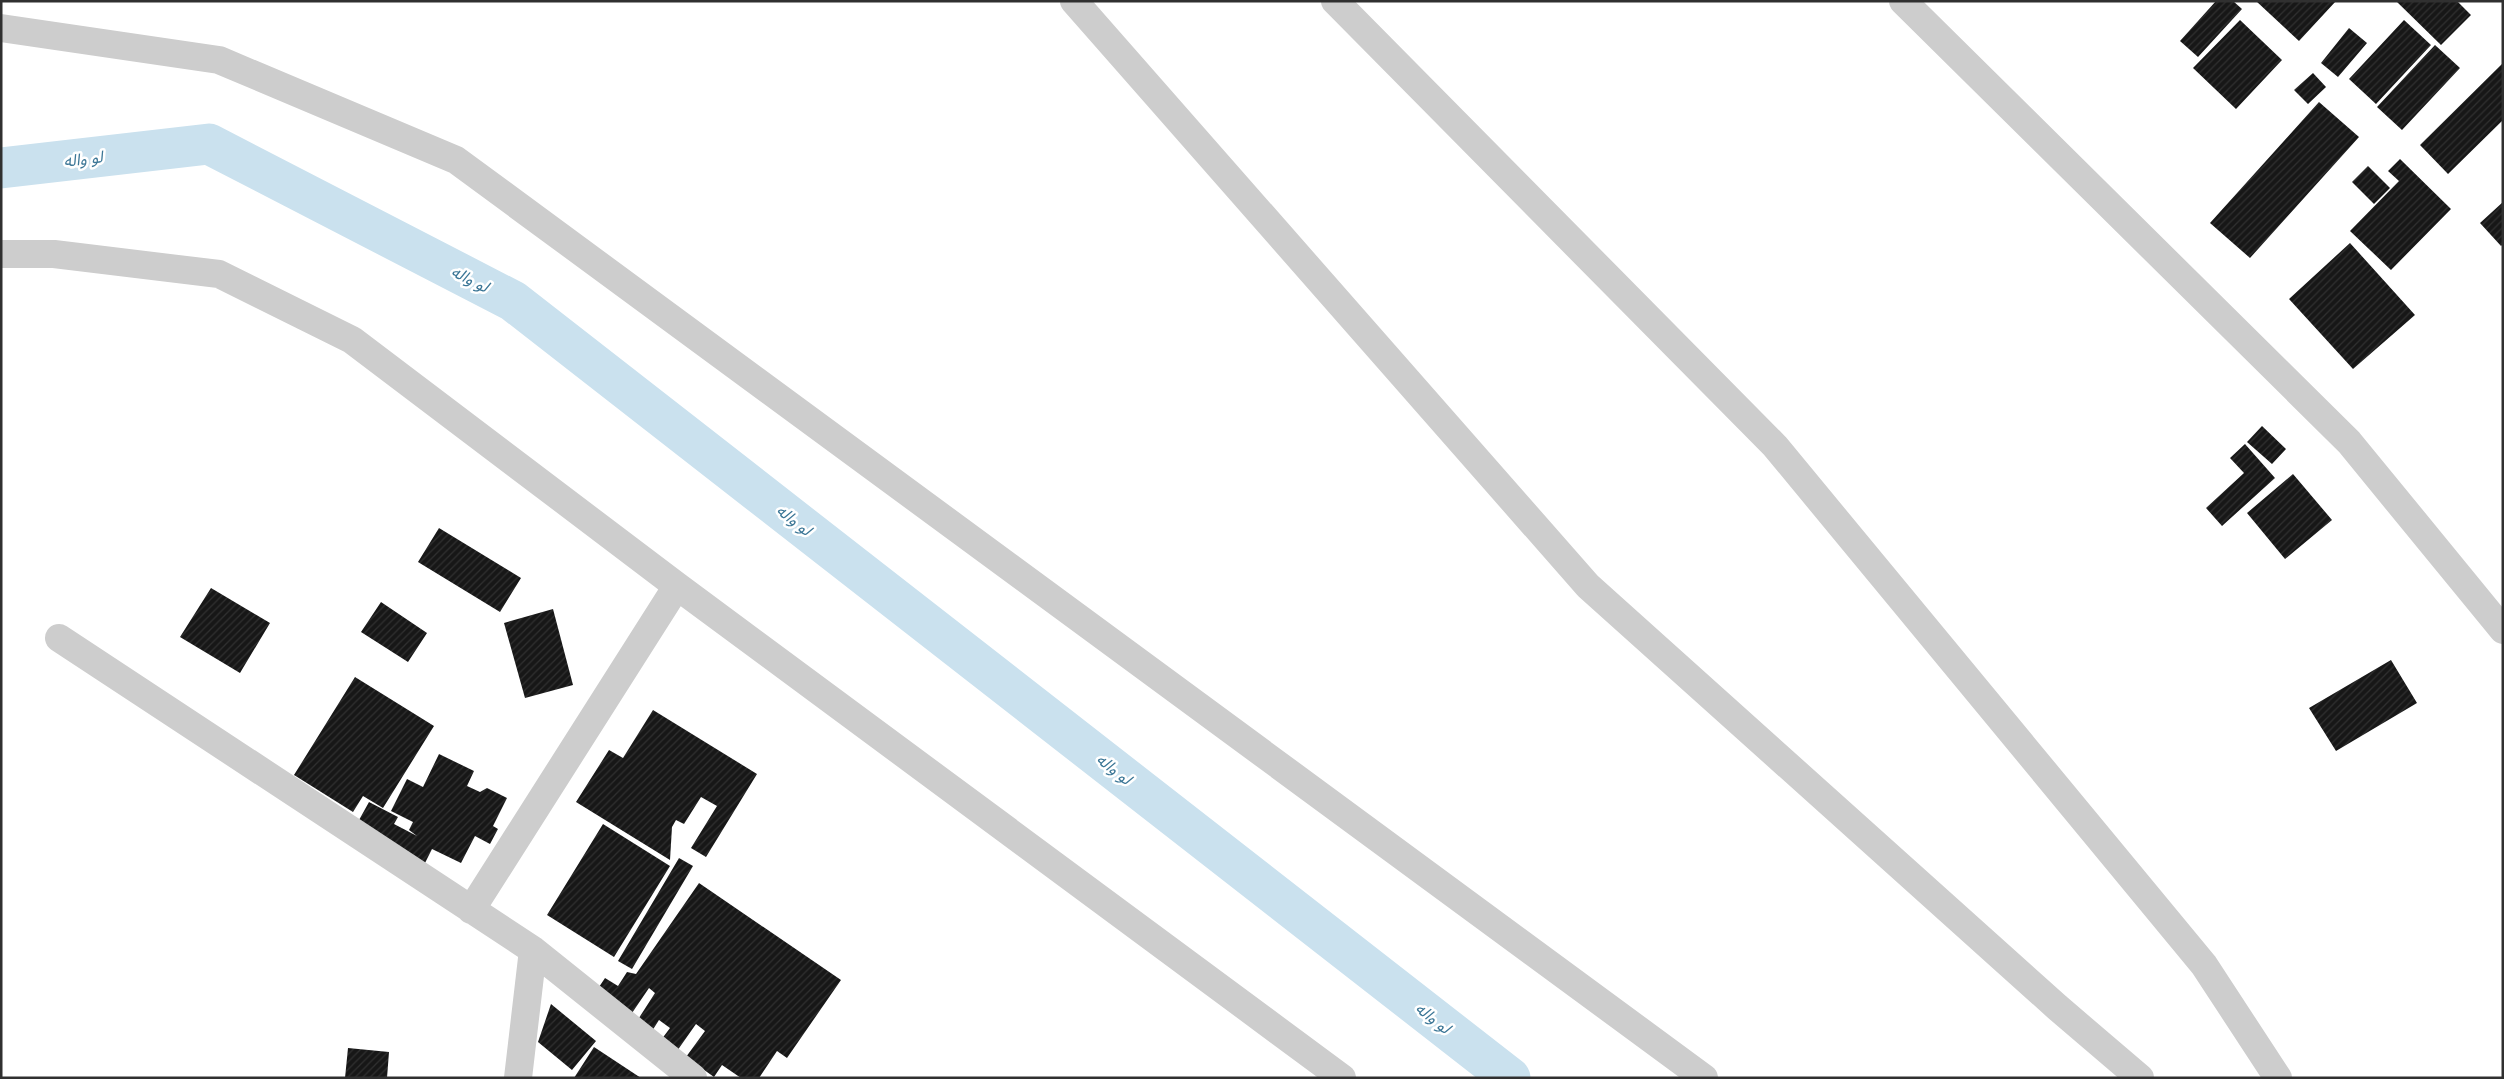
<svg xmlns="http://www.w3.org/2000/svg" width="2504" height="1079" font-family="Arial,'Noto Sans Arabic',sans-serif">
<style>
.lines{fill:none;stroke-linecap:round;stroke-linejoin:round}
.canal{stroke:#cae1ee;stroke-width:41}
.building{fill:url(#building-hatch)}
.minor{stroke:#cdcdcd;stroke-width:28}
.labels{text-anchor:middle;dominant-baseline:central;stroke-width:5;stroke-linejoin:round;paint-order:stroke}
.water-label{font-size:16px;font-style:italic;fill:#3b7696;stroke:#fff}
</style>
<defs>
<pattern id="building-hatch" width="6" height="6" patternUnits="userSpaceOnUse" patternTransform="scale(1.25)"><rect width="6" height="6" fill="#171717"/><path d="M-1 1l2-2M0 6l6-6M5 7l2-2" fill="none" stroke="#303030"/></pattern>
</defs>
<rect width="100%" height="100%" fill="#fff"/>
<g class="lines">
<path class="canal" d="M1,168L209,144L513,301L1510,1078"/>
</g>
<path class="building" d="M2216,1H2233L2242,9L2198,57L2180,41Z
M2256,1H2336L2299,41Z
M2396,1H2457L2471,15L2441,45Z
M2240,20L2282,60L2236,109L2193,68Z
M2404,20L2431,45L2376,104L2349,79Z
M2349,28L2367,43L2338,77L2321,63Z
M2435,45L2460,68L2402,130L2377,107Z
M2503,63V120L2448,174L2420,145Z
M2313,73L2326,87L2308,104L2294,90Z
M2319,102L2359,137L2250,258L2210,223Z
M2400,159L2451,209L2391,270L2350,231L2399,181L2388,171Z
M2368,166L2390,188L2374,204L2352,182Z
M2503,202V244L2501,246L2480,223Z
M2350,243L2415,315L2353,369L2289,299Z
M2262,426L2286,449L2272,464L2247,442Z
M2245,444L2275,478L2222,526L2206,508L2244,473L2230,458Z
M2293,474L2332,520L2285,559L2247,513Z
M439,528L521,578L500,612L418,562Z
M211,588L270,623L240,673L180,637Z
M381,602L427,633L408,662L361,632Z
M553,609L573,685L525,698L504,623Z
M2391,660L2417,703L2336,751L2309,708Z
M355,677L434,726L383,808L363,796L353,812L294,775Z
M653,710L757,774L706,857L691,848L717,806L701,797L684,824L676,820L672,827L670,860L576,802L609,750L623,758Z
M439,754L474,771L467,786L480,792L487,788L507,798L493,826L498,829L490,844L475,836L461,863L432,849L424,865L354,829L369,802L398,817L394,824L417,836L409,830L413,822L391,811L407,779L423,787Z
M603,824L670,866L614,957L547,915Z
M679,858L693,866L632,969L618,961Z
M699,883L841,980L787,1058L777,1051L759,1078H741L722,1065L714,1077L686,1057L705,1031L696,1024L677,1051L661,1040L670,1028L659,1020L652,1031L637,1021L655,993L649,988L632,1013L597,990L605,978L618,986L627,972L636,974Z
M551,1004L596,1041L572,1070L538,1042Z
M594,1047L641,1078H574Z
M348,1048L389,1052L387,1078H345Z"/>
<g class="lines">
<path class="minor" d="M1074,1L1588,586L2057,1007L2140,1078
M1335,1L1775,446L2204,965L2278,1078
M1903,1L2349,442L2503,630
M1,28L219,60L456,160L1704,1078
M1,254H54L219,274L352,340L677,586L1342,1078
M59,638L533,950L693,1078
M471,910L677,586
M518,1078L533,950"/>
</g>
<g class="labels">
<g class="water-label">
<text transform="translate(83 159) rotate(-7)">لو واله</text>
<text transform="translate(470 279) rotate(27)">لو واله</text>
<text transform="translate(794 520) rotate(38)">لو واله</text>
<text transform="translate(1114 769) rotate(38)">لو واله</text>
<text transform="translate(1433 1018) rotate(38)">لو واله</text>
</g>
</g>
<rect width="2504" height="1079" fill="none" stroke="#303030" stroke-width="5"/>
</svg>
